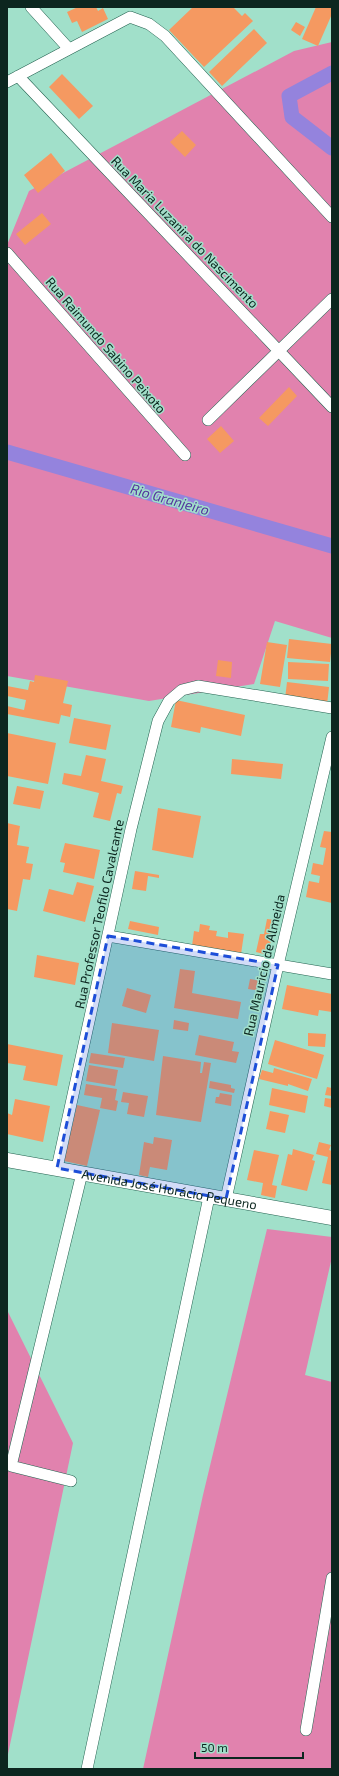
<svg xmlns="http://www.w3.org/2000/svg" width="339" height="1776" font-family="'Exo 2',sans-serif">
<style>
.green{fill:#e182ae}
.lines{fill:none;stroke-linecap:round;stroke-linejoin:round}
.canal{stroke:#9483dd;stroke-width:15}
.building{fill:#f59961}
.minor-casing{stroke:#236250;stroke-width:12}
.tertiary-casing{stroke:#236250;stroke-width:15}
.minor{stroke:#fff;stroke-width:11}
.tertiary{stroke:#fff;stroke-width:14}
.marked{fill:#1d4ed8;fill-opacity:0.2;stroke:#1d4ed8;stroke-width:3;stroke-dasharray:8 5;stroke-linejoin:round}
.labels{text-anchor:middle;dominant-baseline:central;stroke-width:3;stroke-linejoin:round;paint-order:stroke}
.street-label{font-size:13px;fill:#0c261f;stroke:#a1e0ca}
.water-label{font-size:14px;font-style:italic;fill:#53359e;stroke:#a1e0ca}
</style>
<rect width="100%" height="100%" fill="#a1e0ca"/>
<path class="green" d="M332,42V638L275,621L254,684L149,701L7,676V245L29,191L294,51Z
M267,1229L332,1237V1257L305,1375L332,1382V1769H143L203,1495Z
M7,1310L73,1443L7,1759Z"/>
<g class="lines">
<path class="canal" d="M332,73L289,96L292,117L332,148
M7,452L332,546"/>
</g>
<path class="building" d="M78,7H96L98,11L103,8L108,19L82,32L77,21L72,23L67,12Z
M193,7H233L242,16L245,13L253,21L204,67L169,30Z
M316,7H332V14L318,46L302,39Z
M296,22L305,27L300,36L291,30Z
M254,29L267,43L222,86L209,72Z
M62,74L93,106L79,119L49,87Z
M182,131L196,145L185,157L170,142Z
M51,153L65,171L38,193L24,175Z
M42,213L51,224L25,245L16,234Z
M289,387L297,396L268,426L259,418Z
M221,426L234,441L220,453L207,439Z
M289,639L332,644L330,662L287,658Z
M267,642L287,645L280,687L260,684Z
M218,660L232,662L231,678L216,676Z
M288,662L329,664L328,681L288,679Z
M35,675L68,681L63,703L72,705L70,717L61,715L59,724L7,714V706L24,710L26,700L7,696V686L28,690L30,681L34,682Z
M287,682L329,687L327,705L285,699Z
M176,700L245,715L241,736L201,727L200,733L171,727Z
M74,718L111,725L106,750L69,743Z
M7,733L56,743L48,784L7,776Z
M86,755L106,759L101,781L123,786L121,794L117,793L110,821L93,817L99,793L62,784L64,773L81,776Z
M232,759L283,764L281,779L231,774Z
M17,786L44,791L40,809L13,804Z
M158,808L201,816L193,858L152,850Z
M7,823L20,826L17,845L29,847L26,863L33,864L30,880L23,879L17,911L7,909Z
M324,831L332,832V903L306,897L309,881L319,883L320,876L311,874L313,863L323,865L326,848L320,847Z
M65,843L100,850L94,879L63,872L65,863L60,862Z
M135,871L159,875V878L148,876L146,891L132,889Z
M77,882L94,886L85,922L43,911L49,889L73,895Z
M267,919L275,920L268,955L256,952L260,934H264Z
M130,921L159,927L158,935L128,929Z
M200,924L210,926L209,930L217,931L216,936L228,938V932L244,934L241,954L192,946L194,931L199,932Z
M37,955L79,963L75,985L34,977Z
M180,969L195,971L192,993L241,1002L238,1019L174,1008Z
M250,979L261,981L260,991L248,989Z
M287,985L332,994V1012L319,1010L318,1016L282,1009Z
M127,988L151,995L146,1013L122,1006Z
M174,1020L189,1023L188,1031L173,1029Z
M112,1023L159,1030L154,1061L108,1053Z
M308,1033L326,1034L325,1047L308,1046Z
M199,1035L234,1042L232,1051L239,1052L236,1063L195,1055Z
M275,1040L324,1055L317,1079L268,1064Z
M7,1044L63,1055L57,1086L23,1080L26,1066L7,1063Z
M91,1053L125,1058L123,1068L89,1063Z
M163,1056L201,1062L200,1073H202L204,1062L211,1063L201,1122L156,1115Z
M89,1065L118,1070L115,1086L86,1081Z
M274,1068L312,1079L308,1091L288,1084V1086L259,1079L262,1070L273,1073Z
M210,1081L231,1085V1088L235,1089L234,1093L209,1088Z
M86,1084L117,1089L115,1100L118,1101L116,1111L100,1108L102,1098L84,1095Z
M327,1087L332,1088V1096L325,1095Z
M272,1088L308,1096L305,1113L269,1105Z
M123,1092L148,1096L144,1117L127,1114L129,1103L121,1102Z
M220,1093L232,1095L231,1106L215,1103L216,1097H219Z
M325,1098L332,1099V1108L324,1106Z
M15,1099L50,1106L43,1142L7,1134V1113L12,1115Z
M77,1105L100,1110L87,1166L64,1161Z
M270,1111L289,1115L285,1133L266,1129Z
M154,1137L172,1140L167,1170L150,1167L148,1177L139,1175L144,1142L153,1144Z
M319,1142L331,1145L329,1150L332,1151V1185L322,1183L328,1157L316,1154Z
M293,1149L314,1155L312,1160L315,1161L307,1191L281,1185L288,1154L292,1155Z
M254,1150L279,1155L272,1185L277,1186L275,1198L261,1195L263,1183L247,1180Z"/>
<g class="lines">
<defs>
<path id="minor" d="M31,7L69,49
M18,76L332,407
M7,82L130,17L149,24L165,36L332,217
M7,253L185,455
M208,420L332,299
M108,936L332,974
M57,1168L131,829L158,721L169,701L182,690L198,686L332,708
M226,1199L278,965L332,737
M71,1481L11,1466L82,1173
M306,1730L332,1578
M87,1769L209,1197"/>
<g id="tertiary">
<path id="s1" d="M7,1160L332,1218"/>
</g>
</defs>
<use href="#minor" class="minor-casing"/>
<use href="#tertiary" class="tertiary-casing"/>
<use href="#minor" class="minor"/>
<use href="#tertiary" class="tertiary"/>
</g>
<path class="marked" d="M108,936L278,965L226,1199L57,1168Z"/>
<g class="labels">
<g class="street-label">
<text transform="translate(185 232) rotate(46)">Rua Maria Luzanira do Nascimento</text>
<text transform="translate(106 345) rotate(49)">Rua Raimundo Sabino Peixoto</text>
<text transform="translate(99 914) rotate(-78)">Rua Professor Teofilo Cavalcante</text>
<text transform="translate(264 965) rotate(-77)">Rua Mauricio de Almeida</text>
<text stroke="none"><textPath href="#s1" startOffset="165">Avenida José Horácio Pequeno</textPath></text>
</g>
<g class="water-label">
<text transform="translate(170 499) rotate(16)">Rio Granjeiro</text>
</g>
</g>
<rect width="339" height="1776" fill="none" stroke="#0c261f" stroke-width="16"/>
<path d="M195 1752v6h108v-6" fill="none" stroke="#0c261f" stroke-width="2"/>
<text x="201" y="1752" font-size="12" fill="#0c261f" stroke="#a1e0ca" stroke-width="3" paint-order="stroke">50 m</text>
</svg>
